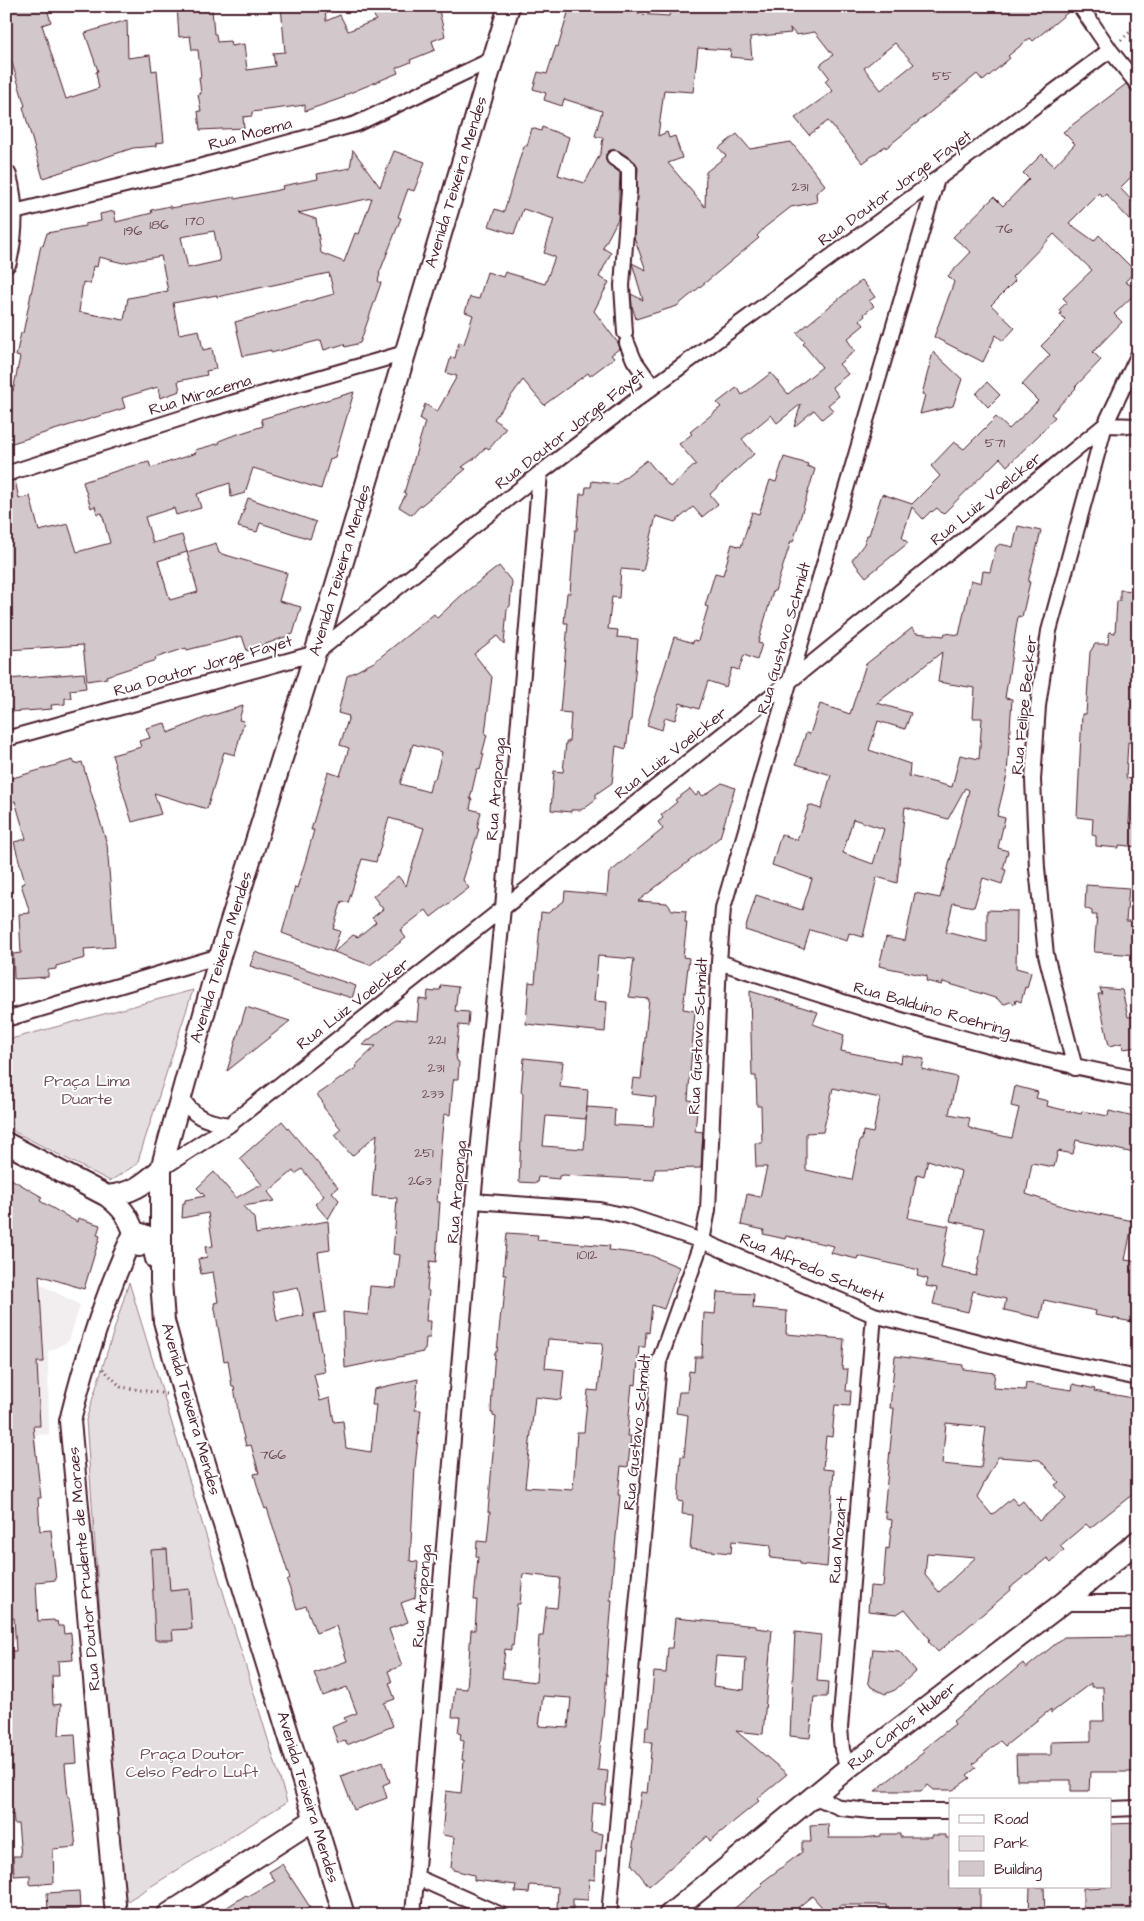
<svg xmlns="http://www.w3.org/2000/svg" width="1144" height="1921" font-family="'Architects Daughter',sans-serif">
<style>
.built{fill:#f2eeef}
.green{fill:#e5dee0;stroke:#987e86}
.building{fill:#d2c7cb;stroke:#4a1f2b;fill-rule:evenodd}
.lines{fill:none;stroke-linecap:round;stroke-linejoin:round}
.street-casing{stroke:#4a1f2b;stroke-width:18}
.secondary-casing{stroke:#4a1f2b;stroke-width:24}
.path{stroke:#4a1f2b;stroke-width:3;stroke-dasharray:1 4;stroke-linecap:butt}
.street{stroke:#fff;stroke-width:14}
.secondary{stroke:#fff;stroke-width:20}
.labels{text-anchor:middle;dominant-baseline:central;stroke-width:4;stroke-linejoin:round;paint-order:stroke}
.number-label{font-size:14px;fill:#6c4953}
.street-label{font-size:16px;fill:#4a1f2b;stroke:#fff}
.park-label{font-size:16px;fill:#714f58;stroke:#fff}
</style>
<rect width="100%" height="100%" fill="#fff"/>
<filter id="ink" filterUnits="userSpaceOnUse"><feTurbulence type="fractalNoise" baseFrequency=".02" numOctaves="2"/><feDisplacementMap in="SourceGraphic" scale="10" xChannelSelector="R" yChannelSelector="G"/><feConvolveMatrix kernelMatrix="1 2 1 2 8 2 1 2 1" color-interpolation-filters="sRGB"/></filter>
<g filter="url(#ink)">
<path class="built" d="M6,1266L80,1305L69,1341L48,1352L49,1434L6,1438Z"/>
<path class="green" d="M193,990L137,1164L110,1181L13,1131L7,1040Z
M129,1282L287,1802L121,1905L86,1420Z"/>
<path class="building" d="M6,6H46L51,22L42,25L66,99L99,88L96,72L98,71L85,33L127,20L128,58L150,55L152,71L157,70L164,142L156,143V146L133,148L43,178L23,107L25,106L6,43Z
M177,6H203L204,9H212L214,34H216L217,42L230,41L231,46L244,44L247,70L275,66L273,53L285,52L281,6H325L326,21L340,15L348,31L376,20L370,6H438L445,36L432,41L435,50L410,60L411,62L396,68L398,73L345,95V97L305,111V105L252,112V116L243,117L244,128L200,130L198,111H201L198,94H201L199,77H201L198,50H192L190,36L179,37Z
M570,6H628L640,10L638,14L669,16L670,10L683,11V6H1071L1072,9L1033,41L1030,38L1008,56L1010,58L983,81L977,74L886,148L885,146L863,163L828,121L809,135L795,118L833,91L825,81L829,77L820,65L833,55L815,32L796,35L790,28L791,33L750,37L752,59L730,57L731,50L698,48L693,92L664,90L658,136L667,132L669,138L675,136L682,158L668,163L705,207L706,172L726,156L719,148L737,134L750,149L791,142L825,185L816,193L817,202L791,207L764,228L757,236L759,238L677,306L636,319L632,306L631,294L643,300L632,263L646,270L634,237L638,168L634,161L619,151L610,150L606,154V161L620,173L618,219L603,248L611,253L599,277L609,282L594,311L618,343L620,348L611,355L614,358L590,376L588,373L544,405L523,380L494,419L506,428L495,442L489,449L486,447L478,456L462,467L466,469L418,508L412,515L399,507L406,494L404,493L425,422L420,419L425,404L437,412L457,376L446,373L451,357L455,358L459,342L464,344L473,315L465,312L470,297L479,299L487,272L503,277L505,272L545,284L555,257L544,253L554,219L523,209L514,234L489,226L495,209L504,212L521,154L525,145L527,146L532,128L541,131L542,127L569,137L558,175L585,183L601,152L603,138L595,136L602,111L564,99L562,106L544,100L546,93L533,89L538,72L547,74L556,46L558,47ZM895,43L914,64L881,90L864,68Z
M1126,84L1132,91L1138,94V170L1120,188L1138,207V229L1106,194L1103,197L1099,193L1069,223L1094,241L1099,235L1135,271L1125,282L1138,289V291L1114,314L1122,322L1093,352L1101,360L1075,387L1076,388L1051,414L1055,417L1042,432L1007,466L1000,458L943,514L937,508L932,512L931,511L923,519L912,507L902,537L908,543L866,577L852,560L864,544L867,535H869L882,494L912,504L940,476L931,466L954,442L964,449L996,417L1009,429L1038,401L1022,385L1050,355L1041,346L1066,321L1060,315L1061,313L1059,310L1067,302L1063,298L1092,270L1054,234L1012,277L1015,281L991,305L1015,328L1003,341L996,335L983,362L934,337L954,282L948,276L971,252L953,237L994,197L1003,206L1029,179L1023,173L1042,154L1054,166L1075,144L1063,132Z
M353,150L380,187L394,151L425,162L414,191L408,189L398,217L401,218L379,274H380L378,281L381,283L360,343L345,347L344,344L324,350L321,340L271,353V350L243,356L235,322L334,294L329,273L217,297V295L173,303L179,334L199,330L203,350L212,348L216,369L206,371L207,375L178,381L180,391L160,398L158,387L128,396L122,398L125,408L6,445V390L13,391L20,357L16,356L21,333H23L41,245L43,246L47,233L85,226V224L101,221L100,214L114,211L116,222L152,213L151,210L170,206L171,208L235,197V199L283,189L282,186L318,179L317,174L350,168ZM372,198L359,234L355,233L344,262L321,253L316,219L298,213ZM214,231L220,261L188,268L181,237ZM161,256L168,291L128,298L124,320L79,312L83,282L90,284L93,266L97,267L99,257L123,263Z
M862,280L875,297L869,301L874,306L864,314L865,316L860,320L864,325L847,339L855,351L839,364L848,374L832,387L839,396L828,405L833,410L822,419L814,410L794,427L801,404L777,423L771,415L742,439L754,454L710,494L718,504L702,517L693,507L675,522L656,516L643,571L621,569L619,598L612,597L608,629L618,630L617,637L638,639L631,720H630L626,749L616,746L612,783L596,794V799L581,810H571V812L551,810L554,771L563,772L566,742H569L571,713L560,712L568,623H564L567,593H570L575,530H577L580,494H585L586,487H591L592,481L616,484L647,460L670,487L696,464L679,444L692,434L690,432L721,407L717,403L735,389L738,388L742,395L771,373L788,394L822,367L803,344L805,342L797,333Z
M933,352L962,379L953,406L920,414L925,395L922,394Z
M987,382L1000,395L988,407L976,394Z
M354,392L335,457L330,459L321,489L253,468L245,493L231,497L230,483L197,494L201,508L176,515L174,508L145,517L153,543L182,535L187,552L216,543L219,553L287,573L279,601L301,607L293,634L247,651L242,636L187,650L186,648L155,658L156,660L106,676L107,678L87,681L83,645L8,650V645H6V620H12L10,583H6V483L15,480L19,499L30,496L39,531L68,524L77,552L110,543L102,513L97,514L95,506L91,508L83,482L128,467L149,462L151,468L196,453L195,450L220,443L219,441L229,437L263,426L261,419ZM187,552L198,592L170,600L158,561Z
M784,457L808,464L807,466L815,469L793,542L791,541L775,591H773L758,643L762,644L757,660L744,655L739,670L732,668L726,687L708,681L699,709L680,703L675,720L665,717L662,730L647,725L674,637L693,643L694,640L698,641L708,607L705,606L715,573L723,575L732,544L741,547L752,512L759,514L770,480L776,482Z
M248,498L316,522L310,539L260,523L257,532L238,527Z
M1018,526L1041,531L1028,582H1030L1022,617L1018,616L1005,698L1012,699L1007,775L997,816L1005,818L998,848L1008,851L1003,869L1006,870L1002,884L983,878L974,907L953,903L946,932L987,942V910L1017,911L1016,968L1031,972L1027,988L1025,987L1021,1002L1016,1000L1015,1004L1010,1002L1005,1004L1000,1002L998,999L973,991L943,982L942,985L926,981L927,976L879,966L886,937L905,941L915,893L940,898L969,790L965,788L948,819L905,807L897,883L877,877L863,937L849,933L847,941L810,930L804,949L745,930L756,895L802,910L812,879L772,865L781,834L797,840L809,805L821,809L831,775L796,764L806,733L810,734L820,704L850,714L866,664L912,628L916,633L944,636L945,633L959,635L971,580L981,583L983,571L990,572L996,547L1000,544L1013,547ZM942,652L938,682L975,688L973,718H982L979,759L960,755L952,787L909,776L910,764L869,750L878,721L905,729L911,713L877,703ZM853,819L884,829L873,864L843,853Z
M499,566L512,582L510,606L507,609L504,644L497,636L474,654L492,677L485,734L487,735L482,754H484L480,770L477,769L470,799H472L470,809L481,812L477,828L479,829L463,880L469,888L431,917L426,910L400,930L406,938L370,965L334,952L353,935L358,937L376,922L372,918L383,909L373,896L398,876L406,886L424,828L389,818L376,862L362,859L348,903L342,901L333,929L340,931L333,952L282,933L295,887L297,888L306,859L314,830H311L328,772L340,776L349,748L340,745L349,716L338,713L347,676L374,662L434,614L437,618L463,594ZM413,744L442,752L435,779H432L429,792L400,784Z
M1120,590L1138,591V743L1128,742L1126,778L1132,779L1129,823H1138V847L1119,845V848L1096,846V836L1092,835L1093,819L1077,817L1082,714H1086L1090,652L1095,644H1108L1109,632L1115,633L1117,601H1120Z
M84,673L86,688L70,690L71,698H65V704L51,705L52,709L10,712L7,679Z
M243,706L239,720L244,721L235,755L224,752L207,809L154,793L161,814L132,822L112,755L141,747L139,741L150,738L146,728L165,723L168,733L207,717Z
M73,760L75,764L82,762L107,844L115,947L84,949L85,958L56,966V969L48,970V977L14,979L13,954L21,953L19,914L30,913L21,884L25,883L14,842L26,839L15,801L6,804V780Z
M722,783L735,788L720,837L638,901L667,903L672,910L686,911L685,922H687L683,957L689,958L683,1009L695,1011L688,1100L698,1101L695,1131L703,1132L701,1168L655,1169L654,1180L563,1175L559,1176V1179L538,1177L537,1183L519,1182L523,1094L521,1092L524,1058L563,1062L560,1087L588,1090L586,1119L546,1116L543,1146L584,1149L587,1107L615,1109L614,1125L653,1127L656,1097L631,1094L633,1078L641,1079L649,999L629,997L634,959L598,956L594,1001L607,1002L605,1032L526,1024L529,982L535,983L541,912L548,913L564,901L565,891L607,895L609,873L663,829L658,822L663,818L661,815L677,802L675,800L690,789L696,796L699,792L703,796Z
M1086,885L1129,888L1126,921H1138V955L1094,952L1097,915H1092V911L1085,908Z
M255,952L356,986L352,998L250,966Z
M441,985L458,987L455,1011L469,1012L468,1026L459,1025L456,1055L457,1061L459,1062L458,1079H454L453,1083L450,1115L444,1114L441,1143L437,1202H440L436,1262L430,1261L427,1290L429,1291L426,1321H431L430,1338H426L425,1350H423V1352L345,1368L343,1312L368,1315L370,1286L396,1288L400,1255L393,1254L397,1198L372,1196L377,1134L352,1156L334,1135L341,1129L324,1108L322,1101L317,1095L357,1067L356,1065L376,1046L362,1045L396,1019L417,1021L419,999L427,1000L428,991L435,992L436,990H440Z
M1100,988L1122,990L1128,1017L1138,1016V1047L1123,1049L1122,1043L1109,1046L1098,994H1102Z
M750,991L818,1012L813,1024L844,1035L841,1051L901,1063L902,1055L924,1059L922,1069L957,1077L949,1114L970,1118L968,1127L975,1130L1012,1138L1019,1108L1011,1106L1015,1086L1038,1092L1036,1098L1048,1101L1047,1106L1081,1114L1082,1111L1108,1116L1109,1111L1138,1118V1154L1076,1140L1073,1154L1058,1151L1054,1167L1032,1163L1026,1194L1068,1208L1133,1221L1125,1260L1138,1262V1323L1095,1315L1096,1311L1044,1300L1040,1318L1004,1310L1006,1299L973,1291L968,1312L933,1304L937,1288L926,1286L928,1279L917,1276L919,1270L858,1256L857,1259L831,1253L834,1246L786,1236L785,1239L763,1234L764,1230L741,1225L747,1194L760,1197L767,1167H756L755,1143H762L761,1106H757L756,1076H752ZM833,1088L880,1098L873,1133L863,1131L862,1140H860L852,1180L806,1170V1133L823,1132ZM928,1160L961,1171L950,1221L985,1228L976,1276L941,1268L949,1226L908,1218L917,1174L924,1176Z
M246,1007L290,1021L227,1071Z
M282,1121L338,1187L332,1192L339,1200L328,1219L315,1204L324,1196L302,1169L295,1174L293,1171L268,1192L275,1201L243,1206L254,1218L256,1234L328,1221L330,1250L318,1252L326,1312L314,1314L325,1372L314,1374L320,1401L330,1398L334,1422L343,1421L346,1448L371,1452L376,1405H372L374,1389L418,1379L415,1410H421L415,1467L410,1561L418,1562L415,1598L401,1603L408,1622L389,1629L402,1666L388,1671L392,1682L389,1683L395,1699L384,1703L393,1726L347,1745L345,1741L338,1743L332,1727L346,1721L344,1718L357,1713L347,1687L323,1696L314,1673L347,1661L336,1626L316,1633L306,1606L297,1609L287,1581L290,1579L267,1508L265,1509L259,1492L254,1474L259,1473L251,1445L246,1446L239,1418L234,1387H232L228,1360L224,1361L214,1303L218,1302L213,1272L201,1274L198,1259L207,1257L205,1247L213,1246L208,1213L182,1218L183,1203H185V1200L205,1196L197,1188L214,1172L236,1198L257,1186H263L240,1158ZM298,1287L304,1316L305,1315L277,1321L272,1292Z
M6,1176L42,1197L40,1201L77,1222L78,1218L100,1225L97,1235L100,1236L84,1289L39,1275L44,1362H37L40,1426H33L41,1498H38L40,1531L51,1530L56,1580L36,1582L38,1621L54,1620L55,1622L57,1621L58,1626H63L64,1634L71,1633L73,1660L58,1661L59,1676H52L53,1705L61,1704L59,1735L75,1734L77,1763L65,1764L68,1797H70L76,1847L53,1849L54,1883L30,1885V1875L14,1876L13,1856H21L18,1824H14L13,1814L10,1815L8,1793H6V1651H16L14,1618L6,1619Z
M507,1233L538,1235L537,1240L610,1246L609,1250L650,1255L679,1267L664,1309L652,1305L649,1333L646,1332L645,1347H639L636,1385L632,1384L627,1436H631L628,1467L621,1466L618,1495H620L610,1600H612L606,1674H607L598,1770L608,1771L605,1804L593,1803L591,1832L603,1834L601,1851H596L595,1880L589,1879L588,1900L573,1899V1909L557,1908L558,1887L530,1885L529,1893L515,1892L516,1885L474,1880V1875L453,1870L454,1868H451L454,1837L442,1835L446,1791L461,1793L464,1760H462L464,1741L460,1740L461,1734L458,1733L460,1717H452L455,1688L467,1689L471,1630H475L477,1600H474L478,1557L476,1556L477,1541L487,1542L490,1512H488L496,1417L493,1416V1413H491L492,1392L495,1352H497L501,1310H503L506,1275H503ZM548,1339L603,1343L598,1391L588,1390L584,1432H577L573,1490L525,1487L535,1397L561,1400L564,1370L545,1368ZM523,1574L560,1578L557,1608L546,1607L543,1636H539L536,1682L502,1678L505,1649L511,1650V1645L513,1646L517,1604H520ZM543,1696L571,1698L568,1728L539,1726Z
M717,1292L754,1294L753,1308L787,1311L786,1334L844,1339L842,1369H848L846,1391H851L850,1406L835,1405L832,1437L826,1436L823,1469L834,1470L827,1567L800,1564V1561L770,1558L771,1545L732,1541L731,1553L690,1549L693,1515L682,1514L683,1502L678,1501L681,1456L684,1457L688,1415L676,1413L679,1392H687L689,1371L694,1372L695,1357H702L704,1313L715,1314Z
M895,1356L963,1365V1369L995,1373L993,1388L1025,1390L1026,1383L1072,1390L1073,1384L1095,1389L1094,1391L1138,1399V1490L1090,1528L1086,1524L1060,1546L1064,1550L1051,1562L1047,1558L1010,1588L1011,1590L938,1652L928,1641L930,1639L905,1609L897,1614L868,1611L870,1586L883,1587L886,1548L889,1549L892,1520L886,1519V1512H884L894,1408H890ZM946,1423L986,1427L981,1468L942,1464ZM998,1457L1040,1460L1059,1482L1055,1485L1066,1498L1039,1521L1023,1501L1018,1505L1012,1498L992,1515L977,1497ZM927,1553L976,1557L939,1592L925,1575Z
M167,1549L170,1591L189,1589L192,1629L172,1630L173,1640H155L151,1550Z
M675,1618L756,1626V1628L772,1630L763,1734L736,1731L787,1774L757,1799L759,1801L710,1841L707,1836L649,1886L632,1865L635,1847L633,1846L641,1792L647,1793L652,1742H645L646,1726H649L654,1672L666,1673L668,1648H672ZM716,1656L746,1658L744,1690L713,1686Z
M795,1632L821,1635L817,1681L828,1682L827,1697H814L810,1738L790,1736Z
M1135,1636L1136,1672H1138V1761H1135V1772H1090L1089,1791H1071V1780H1017L1016,1755H1051V1742L1091,1741V1721H1104L1103,1687H1091V1683L1051,1713V1709L1005,1746L1000,1741L973,1764L976,1768L967,1775L970,1778L953,1790H934L928,1785L921,1791H875L924,1752L922,1750L955,1724L953,1721L1023,1663L1026,1668L1064,1637Z
M873,1649L899,1651L916,1671L895,1690L885,1694L871,1687L868,1682Z
M383,1761L390,1782L383,1785L387,1798L354,1810L341,1776Z
M1138,1823V1915H1083V1888L1110,1887V1824Z
M828,1824L829,1838H863L881,1836V1834H900V1837H932V1835H946V1838H950V1887H980V1915H887L886,1905H841L829,1915L812,1896L789,1915H726L763,1885L761,1883L802,1852V1842H811L810,1825Z
M282,1864L310,1907L297,1915H215L246,1895L247,1897L275,1881L269,1872Z
M1030,1887H1044L1045,1915H1029Z
M79,1891L80,1909L48,1910L47,1893Z"/>
<g class="lines">
<defs>
<path id="street" d="M1080,6L1110,50L1138,85
M614,158L629,168V190L622,286L625,333
M6,214L191,169L356,124L493,59
M627,343L634,360L653,387
M6,474L207,410L405,353
M6,739L316,653L540,473L653,387L937,179L1110,50
M719,962C857,1007 995,1053 1138,1079
M6,1019L220,956
M1075,1068L1046,955L1037,868L1033,780L1038,706L1049,631L1105,425L1138,356
M180,1095C193,1117 204,1121 229,1125
M161,1169L229,1125L790,681L1105,425L1138,426
M473,1201L599,1210L628,1216L702,1241L874,1315L1037,1357L1138,1378
M1063,1603H1138
M848,1768L842,1750L840,1728L874,1315
M813,1796L841,1808L871,1811H950
M1110,1809L1138,1808
M416,1877L501,1915
M413,1915L473,1201L503,908L540,473
M609,1915L659,1362L702,1241L708,1210L719,962L723,908L937,179"/>
<path id="secondary" d="M6,176C14,205 13,233 6,262
M6,1143L107,1196C128,1212 130,1221 139,1246
M107,1196C132,1193 142,1186 161,1169
M116,1915L70,1421C86,1357 105,1293 134,1233C151,1233 153,1245 156,1259
M167,1915L315,1819
M344,1915L184,1395L164,1321L161,1281V1169L220,956L327,615L509,6
M669,1915L848,1768L1063,1603L1138,1541"/>
</defs>
<use href="#street" class="street-casing"/>
<use href="#secondary" class="secondary-casing"/>
<path class="path" d="M1121,40L1138,25
M103,1369L121,1387L166,1394"/>
<use href="#street" class="street"/>
<use href="#secondary" class="secondary"/>
</g>
</g>
<g class="labels">
<g class="number-label">
<text x="942" y="76">55</text>
<text x="800" y="187">231</text>
<text x="195" y="221">170</text>
<text x="159" y="225">186</text>
<text x="1004" y="229">76</text>
<text x="133" y="231">196</text>
<text x="995" y="443">571</text>
<text x="437" y="1040">221</text>
<text x="436" y="1068">231</text>
<text x="433" y="1094">233</text>
<text x="424" y="1153">251</text>
<text x="420" y="1181">263</text>
<text x="587" y="1255">1012</text>
<text x="273" y="1455">766</text>
</g>
<g class="street-label">
<text transform="translate(250 134) rotate(-15)">Rua Moema</text>
<text transform="translate(456 182) rotate(-73)">Avenida Teixeira Mendes</text>
<text transform="translate(895 188) rotate(-36)">Rua Doutor Jorge Fayet</text>
<text transform="translate(200 395) rotate(-17)">Rua Miracema</text>
<text transform="translate(570 429) rotate(-38)">Rua Doutor Jorge Fayet</text>
<text transform="translate(986 499) rotate(-39)">Rua Luiz Voelcker</text>
<text transform="translate(340 570) rotate(-73)">Avenida Teixeira Mendes</text>
<text transform="translate(784 638) rotate(-74)">Rua Gustavo Schmidt</text>
<text transform="translate(203 666) rotate(-16)">Rua Doutor Jorge Fayet</text>
<text transform="translate(1024 705) rotate(-84)">Rua Felipe Becker</text>
<text transform="translate(671 753) rotate(-38)">Rua Luiz Voelcker</text>
<text transform="translate(496 789) rotate(-85)">Rua Araponga</text>
<text transform="translate(221 957) rotate(-73)">Avenida Teixeira Mendes</text>
<text transform="translate(353 1004) rotate(-38)">Rua Luiz Voelcker</text>
<text transform="translate(932 1009) rotate(16)">Rua Balduíno Roehring</text>
<text transform="translate(698 1036) rotate(-87)">Rua Gustavo Schmidt</text>
<text transform="translate(457 1192) rotate(-85)">Rua Araponga</text>
<text transform="translate(812 1268) rotate(23)">Rua Alfredo Schuett</text>
<text transform="translate(191 1409) rotate(74)">Avenida Teixeira Mendes</text>
<text transform="translate(637 1432) rotate(-84)">Rua Gustavo Schmidt</text>
<text transform="translate(838 1540) rotate(-85)">Rua Mozart</text>
<text transform="translate(84 1569) rotate(-95)">Rua Doutor Prudente de Moraes</text>
<text transform="translate(422 1596) rotate(-85)">Rua Araponga</text>
<text transform="translate(902 1726) rotate(-38)">Rua Carlos Huber</text>
<text transform="translate(308 1797) rotate(73)">Avenida Teixeira Mendes</text>
</g>
<g class="park-label">
<text x="87" y="1081">Praça Lima<tspan x="87" dy="18">Duarte</tspan></text>
<text x="192" y="1754">Praça Doutor<tspan x="192" dy="18">Celso Pedro Luft</tspan></text>
</g>
</g>
<rect width="1144" height="1921" fill="none" stroke="#fff" stroke-width="25"/>
<rect x="12" y="12" width="1119" height="1896" fill="none" stroke="#4a1f2b" stroke-width="2" filter="url(#ink)"/>
<rect x="949" y="1798" width="162" height="90" fill="#ffffff" stroke="#b7a5aa"/>
<rect x="959" y="1815" width="25" height="8" fill="#ffffff" stroke="#b7a5aa"/>
<text x="994" y="1824" font-size="15" fill="#4a1f2b">Road</text>
<rect x="959" y="1836" width="25" height="15" fill="#e5dee0" stroke="#b7a5aa"/>
<text x="994" y="1848" font-size="15" fill="#4a1f2b">Park</text>
<rect x="959" y="1861" width="25" height="15" fill="#d2c7cb" stroke="#b7a5aa"/>
<text x="994" y="1874" font-size="15" fill="#4a1f2b">Building</text>
</svg>
